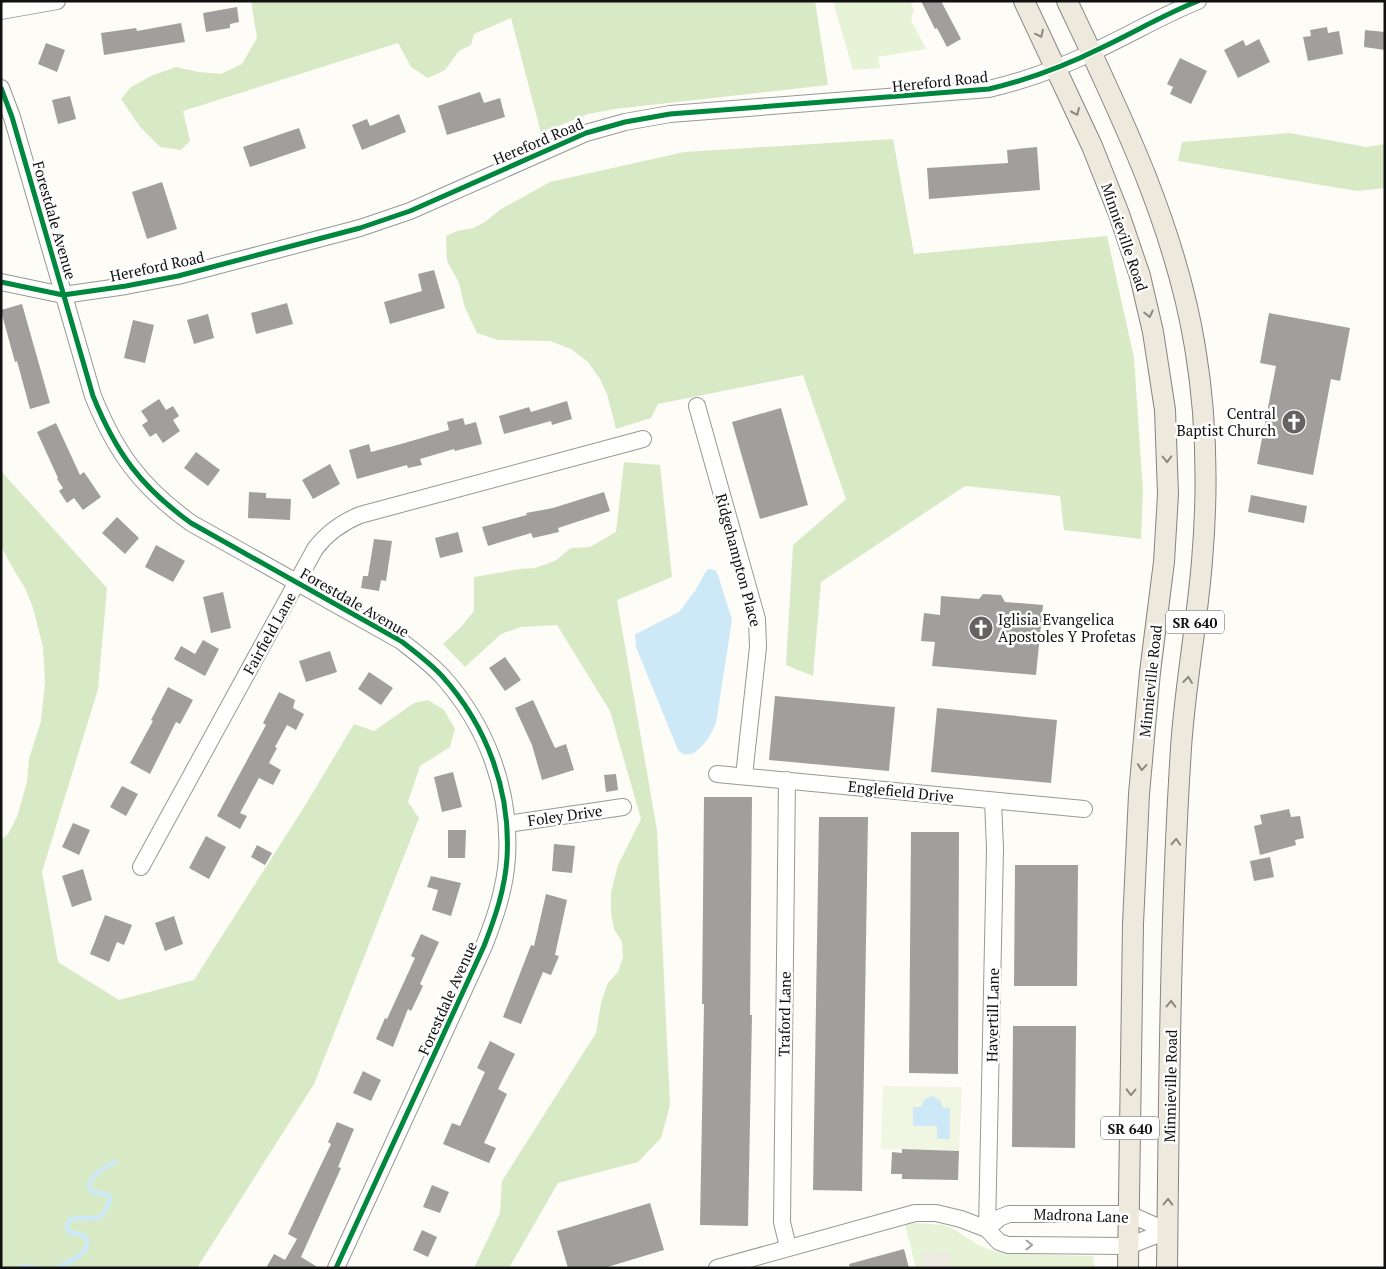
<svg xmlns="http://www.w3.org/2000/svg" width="1386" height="1269" font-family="'PT Serif',serif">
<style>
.green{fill:#e7f3d7}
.forest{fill:#d8eac5}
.pitch{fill:#f0f6e1}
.plaza{fill:#edebe2}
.water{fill:#cde8f7}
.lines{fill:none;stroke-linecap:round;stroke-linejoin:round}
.stream{stroke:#cde8f7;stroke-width:4.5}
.building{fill:#a19f9c}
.minor-casing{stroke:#979795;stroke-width:18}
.major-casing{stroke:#858482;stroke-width:22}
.minor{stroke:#fffffe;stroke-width:16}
.major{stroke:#ede9dc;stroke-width:20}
.cycleway-casing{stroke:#fff;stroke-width:8}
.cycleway{stroke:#00873e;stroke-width:5}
.oneway{stroke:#8a8881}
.oneway2{stroke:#a0a09f}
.labels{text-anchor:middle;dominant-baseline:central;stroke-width:5;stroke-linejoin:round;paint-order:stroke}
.shield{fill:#fff;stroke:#585858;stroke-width:1}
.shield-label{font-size:14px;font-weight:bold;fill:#111}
.street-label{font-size:15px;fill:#111;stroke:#fff}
.poi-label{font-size:15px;fill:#111;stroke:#fff;text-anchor:end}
</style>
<rect width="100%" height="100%" fill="#fdfcf7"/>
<path class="green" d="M833,1H910L914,10L911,20L926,49L878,57L880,68L853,70Z
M915,1223L944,1225L955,1230L978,1245L996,1252L1014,1254L1093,1256L1095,1268H916L905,1225Z"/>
<path class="forest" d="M251,1H815L828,85L615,109L588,114L541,133L511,18L474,34L471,45L459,51L445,70L428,78L411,67L398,43L183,111L190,141L181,150L160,147L140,127L121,99L131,87L153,75L176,67L199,72L221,74L242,64L257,38Z
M1290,133L1366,147L1385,144V188L1357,191L1178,161L1182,142Z
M893,139L914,254L1107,236L1134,358L1143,491L1141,539L1064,530L1060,496L965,486L821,582L813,676L786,665L793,545L846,499L803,375L658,404L651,418L616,429L607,394L600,379L588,362L571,349L550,341L498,340L477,333L465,308L459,283L447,261L446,236L457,231L473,228L485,222L501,209L550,182L684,152Z
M624,462L660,465L672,577L617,600L657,830L670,1105L661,1138L638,1162L558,1183L509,1268H474L500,1213L502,1181L596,1033L601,1003L608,983L618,972L623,957L622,942L614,929L611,913V892L618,865L641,819L610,711L557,625L521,627L501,634L465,667L443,644L461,627L474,611V577L520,569L535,568L555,561L571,548L590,547L616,532Z
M1,471L107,588L98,689L42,872L58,962L119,1000L194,980L306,804L354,724L374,731L414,703L428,700L444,710L455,729L450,747L420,766L408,802L419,818L314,1084L197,1268H1V840L8,834L17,817L27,782L29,759L41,721L45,682L43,647L33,608L26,590L11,565L1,546Z"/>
<path class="pitch" d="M883,1086L962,1087L959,1151L881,1149Z"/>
<path class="plaza" d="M931,1251L936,1254L950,1252L949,1268L924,1267L921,1261V1256L926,1252Z"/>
<path class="water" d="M708,569L715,570L718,575L732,620L716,723C711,736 693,766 678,750L636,647L635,634L638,633L679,612L695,591L706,571Z
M932,1096L940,1100L943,1108H950V1139H937V1126H913V1107H921L925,1099Z"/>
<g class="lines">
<path class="stream" d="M20,1268L24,1266L39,1268
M57,1268C66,1264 96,1250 85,1237C82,1233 73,1234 69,1232C66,1227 67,1223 71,1219C92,1216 103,1227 110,1198L108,1195L93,1192L89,1187C91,1174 104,1168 115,1162"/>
</g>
<path class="building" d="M921,1H941L961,39L947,47L937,28L935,29Z
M237,7L239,22L230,24V28L206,32L203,13Z
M181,23L185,42L104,55L101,33L136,28L137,31Z
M1327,27L1328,33L1339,31L1343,54L1308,61L1303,37L1311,36L1310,30Z
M1365,30L1385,32V50L1364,47Z
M1259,39L1270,62L1238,78L1224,50L1243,40L1246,46Z
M46,43L65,50L57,72L38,64Z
M1180,58L1207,71L1191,104L1170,94L1173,87L1167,84Z
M480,92L484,103L500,98L505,117L447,135L438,106Z
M70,96L76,119L58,124L52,100Z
M399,114L406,132L362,150L352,125L367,119L370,126Z
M299,128L306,148L250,167L243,147Z
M1037,147L1040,190L929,199L927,168L1008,163L1007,150Z
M162,182L177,229L147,239L132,192Z
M434,270L445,308L390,324L384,302L422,291L418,274Z
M287,303L293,324L256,334L251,313Z
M22,304L50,403L30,409L17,361L15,362L1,311V310Z
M1269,313L1350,328L1340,381L1331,379L1313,475L1257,464L1276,366L1260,363Z
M208,314L214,338L194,344L187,320Z
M133,320L154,325L145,363L124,358Z
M159,399L166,410L173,406L179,416L173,420L180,431L163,443L156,433L150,437L142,425L148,421L141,411Z
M567,401L572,419L552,425L551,421L504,434L499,416L529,407L531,412Z
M781,408L808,505L760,519L732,422Z
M463,418L465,425L476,422L482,444L455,451L454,449L420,459L422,465L408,468L407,465L357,479L349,450L369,444L371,452L401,444L449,430L447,422Z
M56,423L80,475L84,472L101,497L83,510L74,498L67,503L59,491L63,488L57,479L58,478L37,432Z
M196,452L220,470L208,486L184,468Z
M330,464L340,484L313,499L302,480Z
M249,492L266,493V498L291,499L290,520L248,518Z
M604,492L610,511L558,528L559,532L533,538L531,533L488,546L482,527L527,515L526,513L553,508Z
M1251,495L1307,506L1304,523L1248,512Z
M117,517L139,538L125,554L102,533Z
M458,532L463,552L440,558L435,538Z
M374,539L392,541L386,581L381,580L379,591L361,588L363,576H368Z
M156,545L185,561L173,582L145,567Z
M223,592L231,628L211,633L203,597Z
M983,594L1001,595L1005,602L1043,605L1036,675L932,666L935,642L921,641L924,613L940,615L941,596L979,599Z
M203,640L219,649L205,676L174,659L181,646L195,654Z
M330,651L337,672L306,682L299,661Z
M505,657L521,680L505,691L489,668Z
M369,672L393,688L381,705L358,689Z
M168,687L193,700L180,724L176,722L150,774L130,763L153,721L151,720Z
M279,692L295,700L293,708L304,714L296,730L287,725L275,747L277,748L269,763L281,770L273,785L259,778L240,813L247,816L240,829L217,816L266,725L263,723Z
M775,696L895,707L889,771L769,760Z
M533,700L555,748L566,744L574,770L542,780L532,745L515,708Z
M937,708L1057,720L1051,783L931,772Z
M453,772L462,807L442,812L434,777Z
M616,774L618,790L606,792L604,775Z
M122,786L138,794L126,816L110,807Z
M704,797H752L750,1015H752L748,1226L700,1225L704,1004H702Z
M1289,809L1291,817L1300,816L1304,838L1295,840L1296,845L1260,855L1254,826L1262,824L1260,815Z
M819,817H868L862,1191L813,1190Z
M73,823L90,830L79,855L62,847Z
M448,830H466L465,858H448Z
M911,832H959L958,1074L909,1073Z
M206,836L226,847L209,879L189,868Z
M554,844L575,846L572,873L552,871Z
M257,845L272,853L265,865L251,857Z
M1270,857L1274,877L1254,881L1250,861Z
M1015,865H1078L1077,986H1014Z
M83,869L92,900L72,907L62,876Z
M431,876L461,883L451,916L432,910L438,890L427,887Z
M546,894L567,900L555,955L559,956L551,975L543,972L521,1024L503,1017L531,945L534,946Z
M105,915L132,925L124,945L117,942L109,962L90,954Z
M174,916L183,944L165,951L155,923Z
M421,934L439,942L420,984L423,986L411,1011L408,1009L393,1047L376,1039L385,1018L387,1019L415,958L411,956Z
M1013,1026H1076L1075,1148L1012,1147Z
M490,1041L515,1054L498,1089L507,1094L484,1143L496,1148L489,1163L443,1144L452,1123L460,1126L485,1072L477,1068Z
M363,1071L381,1080L371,1101L353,1093Z
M337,1122L354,1129L338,1167L341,1168L301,1257L319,1268H266L274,1254L285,1260L297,1239L288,1234L331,1144L328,1142Z
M902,1149L959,1151L958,1180L902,1179V1174H891L892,1152L902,1153Z
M432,1185L449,1192L440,1213L423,1207Z
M650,1203L664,1250L604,1268H568L557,1231Z
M422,1230L437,1237L428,1257L413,1250Z
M904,1249L909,1268H850L849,1264Z"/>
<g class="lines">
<defs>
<path id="minor" d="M1,11L57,1
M1,88L12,117L93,396C116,453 141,487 191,523L401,641C415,652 430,663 442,676C487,726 511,791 507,858C505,889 495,918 484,946L336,1268
M1,282L63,295L126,286L178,276L360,228L410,211L586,133L625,122L670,114L989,89C1027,80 1065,66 1101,48C1133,33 1165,14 1198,1
M697,406L757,619L758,647L744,776
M717,774L1084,809
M787,780L782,1222L788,1247
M507,824L623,807
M141,867L315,549C327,533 341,523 360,515L643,439
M987,1229L995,848L993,801
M987,1229L999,1218L1009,1214H1129L1167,1231
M717,1268L915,1213H936L961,1219L987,1229L999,1242L1008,1245L1128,1246L1167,1231"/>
<path id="major" d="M1024,1L1092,146L1119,214L1140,276L1153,332L1165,410L1168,494L1164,562L1150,672L1139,794L1133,924L1128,1268
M1067,1C1120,113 1175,225 1195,347C1207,418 1208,490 1202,561C1197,624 1185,686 1181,748C1170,921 1169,1095 1167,1268"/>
</defs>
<use href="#minor" class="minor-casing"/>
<use href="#major" class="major-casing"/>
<use href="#minor" class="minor"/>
<use href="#major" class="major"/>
<defs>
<path id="cycleway" d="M1,88L12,117L93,396C116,453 141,487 191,523L401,641C415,652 430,663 442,676C487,726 511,791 507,858C505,889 495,918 484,946L336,1268
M1,282L63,295L126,286L178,276L360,228L410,211L586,133L625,122L670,114L989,89C1027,80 1065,66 1101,48C1133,33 1165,14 1198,1"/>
</defs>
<use href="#cycleway" class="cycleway-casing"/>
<use href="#cycleway" class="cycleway"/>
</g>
<defs><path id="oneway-chevron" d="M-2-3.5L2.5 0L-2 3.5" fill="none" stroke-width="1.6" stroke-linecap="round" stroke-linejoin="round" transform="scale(1.25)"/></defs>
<g class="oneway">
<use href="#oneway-chevron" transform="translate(1040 34) rotate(64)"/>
<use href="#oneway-chevron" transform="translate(1076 112) rotate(66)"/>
<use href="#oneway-chevron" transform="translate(1149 314) rotate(77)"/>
<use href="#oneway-chevron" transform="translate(1167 459) rotate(89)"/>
<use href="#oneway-chevron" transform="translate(1188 680) rotate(-83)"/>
<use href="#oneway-chevron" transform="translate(1142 767) rotate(95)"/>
<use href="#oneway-chevron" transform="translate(1176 842) rotate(-87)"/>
<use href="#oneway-chevron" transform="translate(1171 1004) rotate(-89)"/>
<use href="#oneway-chevron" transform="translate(1131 1092) rotate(91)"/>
<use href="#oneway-chevron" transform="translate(1168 1202) rotate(-89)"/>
</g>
<use class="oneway2" href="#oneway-chevron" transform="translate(1029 1245) rotate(1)"/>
<defs>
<symbol id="church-disc" viewBox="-11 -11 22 22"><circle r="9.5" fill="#646362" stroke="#fff"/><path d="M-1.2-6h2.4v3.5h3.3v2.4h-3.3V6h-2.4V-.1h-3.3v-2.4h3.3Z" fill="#fff"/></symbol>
</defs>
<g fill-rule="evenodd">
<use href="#church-disc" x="1280" y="408" width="28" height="28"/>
<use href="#church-disc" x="967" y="614" width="28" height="28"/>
</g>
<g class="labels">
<g class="shield">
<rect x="1166" y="610.5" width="58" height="23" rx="4"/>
<rect x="1101" y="1116.5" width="58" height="23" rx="4"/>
</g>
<g class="shield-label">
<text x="1195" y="622">SR 640</text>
<text x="1130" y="1128">SR 640</text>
</g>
<g class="street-label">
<text transform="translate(940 81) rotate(-6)">Hereford Road</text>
<text transform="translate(538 141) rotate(-23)">Hereford Road</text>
<text transform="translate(55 220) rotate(74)">Forestdale Avenue</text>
<text transform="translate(1125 237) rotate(71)">Minnieville Road</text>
<text transform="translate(157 266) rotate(-12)">Hereford Road</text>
<text transform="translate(739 560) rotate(75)">Ridgehampton Place</text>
<text transform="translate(355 602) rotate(30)">Forestdale Avenue</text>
<text transform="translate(269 633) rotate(-61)">Fairfield Lane</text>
<text transform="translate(1150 681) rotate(-84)">Minnieville Road</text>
<text transform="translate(901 791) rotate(6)">Englefield Drive</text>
<text transform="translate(565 815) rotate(-8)">Foley Drive</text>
<text transform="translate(447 998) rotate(-66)">Forestdale Avenue</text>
<text transform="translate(784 1014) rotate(-89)">Traford Lane</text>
<text transform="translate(992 1015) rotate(-89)">Havertill Lane</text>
<text transform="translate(1170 1086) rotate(-89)">Minnieville Road</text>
<text transform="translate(1081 1215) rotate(2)">Madrona Lane</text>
</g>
<g class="poi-label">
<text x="1276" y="413">Central<tspan x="1276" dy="17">Baptist Church</tspan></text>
<text x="998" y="619" text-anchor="start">Iglisia Evangelica<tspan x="998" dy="17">Apostoles Y Profetas</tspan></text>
</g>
</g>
<rect width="1386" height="1269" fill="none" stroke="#111111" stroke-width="5"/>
</svg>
